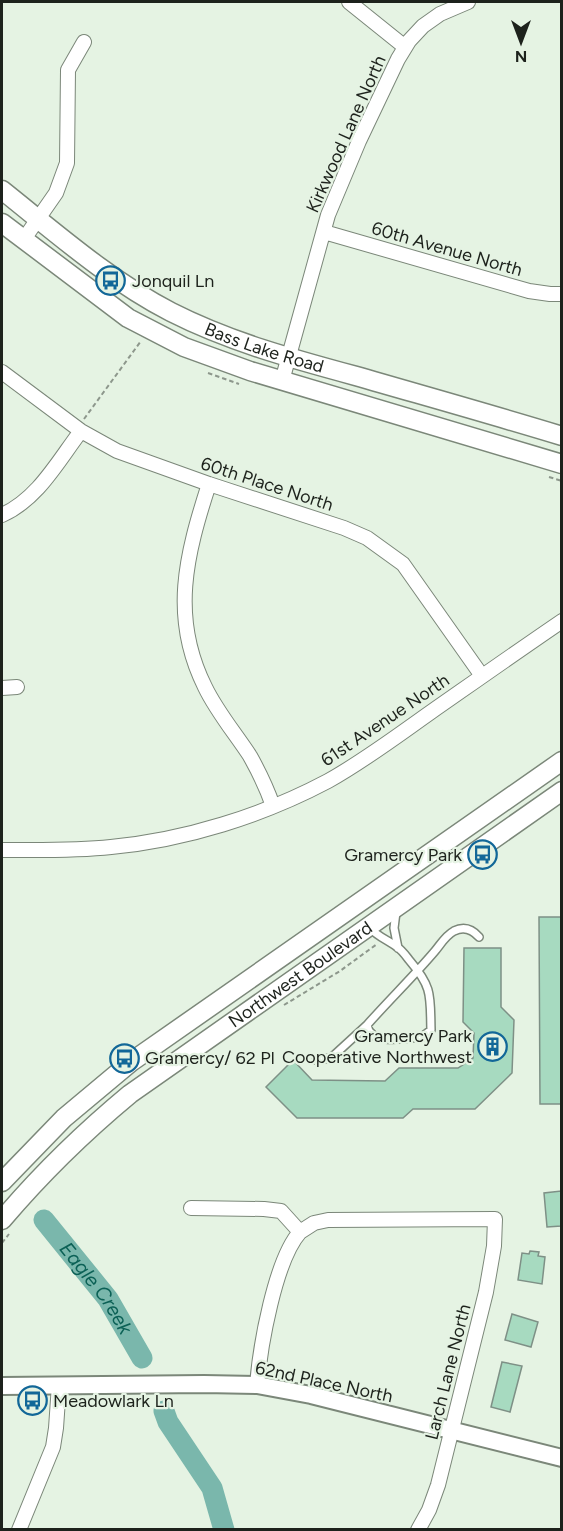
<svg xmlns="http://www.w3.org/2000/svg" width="563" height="1531" font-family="Figtree,sans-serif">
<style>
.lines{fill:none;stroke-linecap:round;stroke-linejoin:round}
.river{stroke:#7ab7ac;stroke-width:21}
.building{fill:#a7dac0;stroke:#7e9086;stroke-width:1.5}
.service-casing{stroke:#7b8779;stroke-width:10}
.minor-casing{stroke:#7b8779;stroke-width:16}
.tertiary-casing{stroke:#7b8779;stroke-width:20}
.secondary-casing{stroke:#7b8779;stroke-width:21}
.path{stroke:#8d978c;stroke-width:2;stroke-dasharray:4.5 3;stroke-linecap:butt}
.service{stroke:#fff;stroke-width:7}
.minor{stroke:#fff;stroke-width:14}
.tertiary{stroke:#fff;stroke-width:16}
.secondary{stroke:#fff;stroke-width:18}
.labels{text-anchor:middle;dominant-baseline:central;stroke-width:4.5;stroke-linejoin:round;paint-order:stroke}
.street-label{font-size:18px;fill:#1d221c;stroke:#e5f3e3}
.poi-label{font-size:18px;fill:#1d221c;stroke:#e5f3e3;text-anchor:start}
.water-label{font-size:20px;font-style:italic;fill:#0c6156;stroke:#e5f3e3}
</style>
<rect width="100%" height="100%" fill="#e5f3e3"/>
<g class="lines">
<g class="river">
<path id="s1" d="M44,1220L108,1299L142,1358"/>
<path d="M164,1411L168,1422L212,1488L224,1530"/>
</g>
</g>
<path class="building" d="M539,917H561V1104H540Z
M464,948H501V1007L514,1020L512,1073L475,1109H413L403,1118H297L266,1087L293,1060L312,1080L385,1081L399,1068H458L473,1058L474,1033L463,1022Z
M561,1191V1226L547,1227L544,1193Z
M530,1251L539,1252L538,1256L545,1257L542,1284L518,1280L522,1253L529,1254Z
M512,1314L538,1322L531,1347L505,1340Z
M502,1362L522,1366L510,1412L491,1407Z"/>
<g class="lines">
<defs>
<path id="service" d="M396,912L394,928L398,948
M370,928C378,937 388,940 397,947C402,950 406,956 410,961C433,988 430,996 431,1030L422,1037C406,1038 370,1046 367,1025C389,1000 413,977 435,951C441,944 445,936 454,931C464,926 472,929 479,937
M316,1060L331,1058L367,1025"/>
<path id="minor" d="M349,2L405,47
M324,232L529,291L550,294H562
M24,239L56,193L67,163L68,70L84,42
M2,372L81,431L117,451L209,484L344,528L367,538L403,564L482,676
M282,381L328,215L359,141L398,59L409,41L423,26L440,14L468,2
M209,484C186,555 170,617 205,687C217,712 235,733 250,756C259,772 267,789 273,806
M2,515C38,499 58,461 81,431
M2,688L17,687
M2,850C38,850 75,851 111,847C185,840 262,816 328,781C364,761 397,736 431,712C474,682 518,651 562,621
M191,1208L264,1209L281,1211L300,1232L314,1223L328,1220L495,1219L494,1246L486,1292L438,1485L429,1510L418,1530
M257,1385C260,1347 275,1260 300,1232
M19,1530L53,1447L56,1428L59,1385"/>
<path id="tertiary" d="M2,1386L204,1384L257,1385L311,1395L562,1458"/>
<g id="secondary">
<path id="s2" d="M2,190C56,233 109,280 171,312C230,342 293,359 356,376C425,396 493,415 562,436"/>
<path d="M2,223L128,318L184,347L250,371L562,464"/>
<path d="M2,1182L64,1118L131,1062L562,761"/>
<path id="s3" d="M2,1220C41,1174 83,1133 130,1094L562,791"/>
</g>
</defs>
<use href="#service" class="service-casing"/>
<use href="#minor" class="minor-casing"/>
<use href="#tertiary" class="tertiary-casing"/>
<use href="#secondary" class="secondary-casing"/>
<path class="path" d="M208,373L239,384
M84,419L141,341
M549,477L562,481
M284,1005L340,971L377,944
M2,1243L9,1234"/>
<use href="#service" class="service"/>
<use href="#minor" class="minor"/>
<use href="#tertiary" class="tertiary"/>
<use href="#secondary" class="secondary"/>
</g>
<defs>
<symbol id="bus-ring" viewBox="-11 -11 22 22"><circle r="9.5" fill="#e5f3e3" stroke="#126798" stroke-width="1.5"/><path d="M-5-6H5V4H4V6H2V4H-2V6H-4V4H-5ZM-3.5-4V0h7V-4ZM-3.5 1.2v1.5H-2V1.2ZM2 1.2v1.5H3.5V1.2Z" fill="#126798"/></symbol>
<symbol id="building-ring" viewBox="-11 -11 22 22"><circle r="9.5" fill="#e5f3e3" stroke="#126798" stroke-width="1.5"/><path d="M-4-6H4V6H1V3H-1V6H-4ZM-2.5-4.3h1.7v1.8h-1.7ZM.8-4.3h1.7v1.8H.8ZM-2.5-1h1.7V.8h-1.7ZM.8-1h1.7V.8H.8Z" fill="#126798"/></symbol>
</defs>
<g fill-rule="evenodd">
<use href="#bus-ring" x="94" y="264" width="33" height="33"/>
<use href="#bus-ring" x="466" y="838" width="33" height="33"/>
<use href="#building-ring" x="476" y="1030" width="33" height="33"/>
<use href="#bus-ring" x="108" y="1042" width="33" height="33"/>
<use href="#bus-ring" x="16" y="1384" width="33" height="33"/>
</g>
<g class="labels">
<g class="street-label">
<text transform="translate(346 134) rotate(-66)">Kirkwood Lane North</text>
<text transform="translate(447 249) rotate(16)">60th Avenue North</text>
<text stroke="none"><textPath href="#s2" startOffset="309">Bass Lake Road</textPath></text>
<text transform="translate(267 484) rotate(18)">60th Place North</text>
<text transform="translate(385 720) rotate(-34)">61st Avenue North</text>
<text stroke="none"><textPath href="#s3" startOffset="388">Northwest Boulevard</textPath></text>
<text transform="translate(448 1372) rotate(-76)">Larch Lane North</text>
<text transform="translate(324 1382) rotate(12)">62nd Place North</text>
</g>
<g class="poi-label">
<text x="132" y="281">Jonquil Ln</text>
<text x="462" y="855" text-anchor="end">Gramercy Park</text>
<text x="472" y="1036" text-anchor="end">Gramercy Park<tspan x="472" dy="21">Cooperative Northwest</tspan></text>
<text x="145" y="1058">Gramercy/ 62 Pl</text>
<text x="53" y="1401">Meadowlark Ln</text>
</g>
<g class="water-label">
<text stroke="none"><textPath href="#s1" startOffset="86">Eagle Creek</textPath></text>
</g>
</g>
<rect width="563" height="1531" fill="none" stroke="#1d221c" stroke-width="6"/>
<g transform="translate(521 42) rotate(180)" stroke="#e5f3e3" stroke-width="4.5" paint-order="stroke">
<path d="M0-4.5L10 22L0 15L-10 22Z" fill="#1d221c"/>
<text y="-9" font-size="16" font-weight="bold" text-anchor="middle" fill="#1d221c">N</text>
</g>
</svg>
